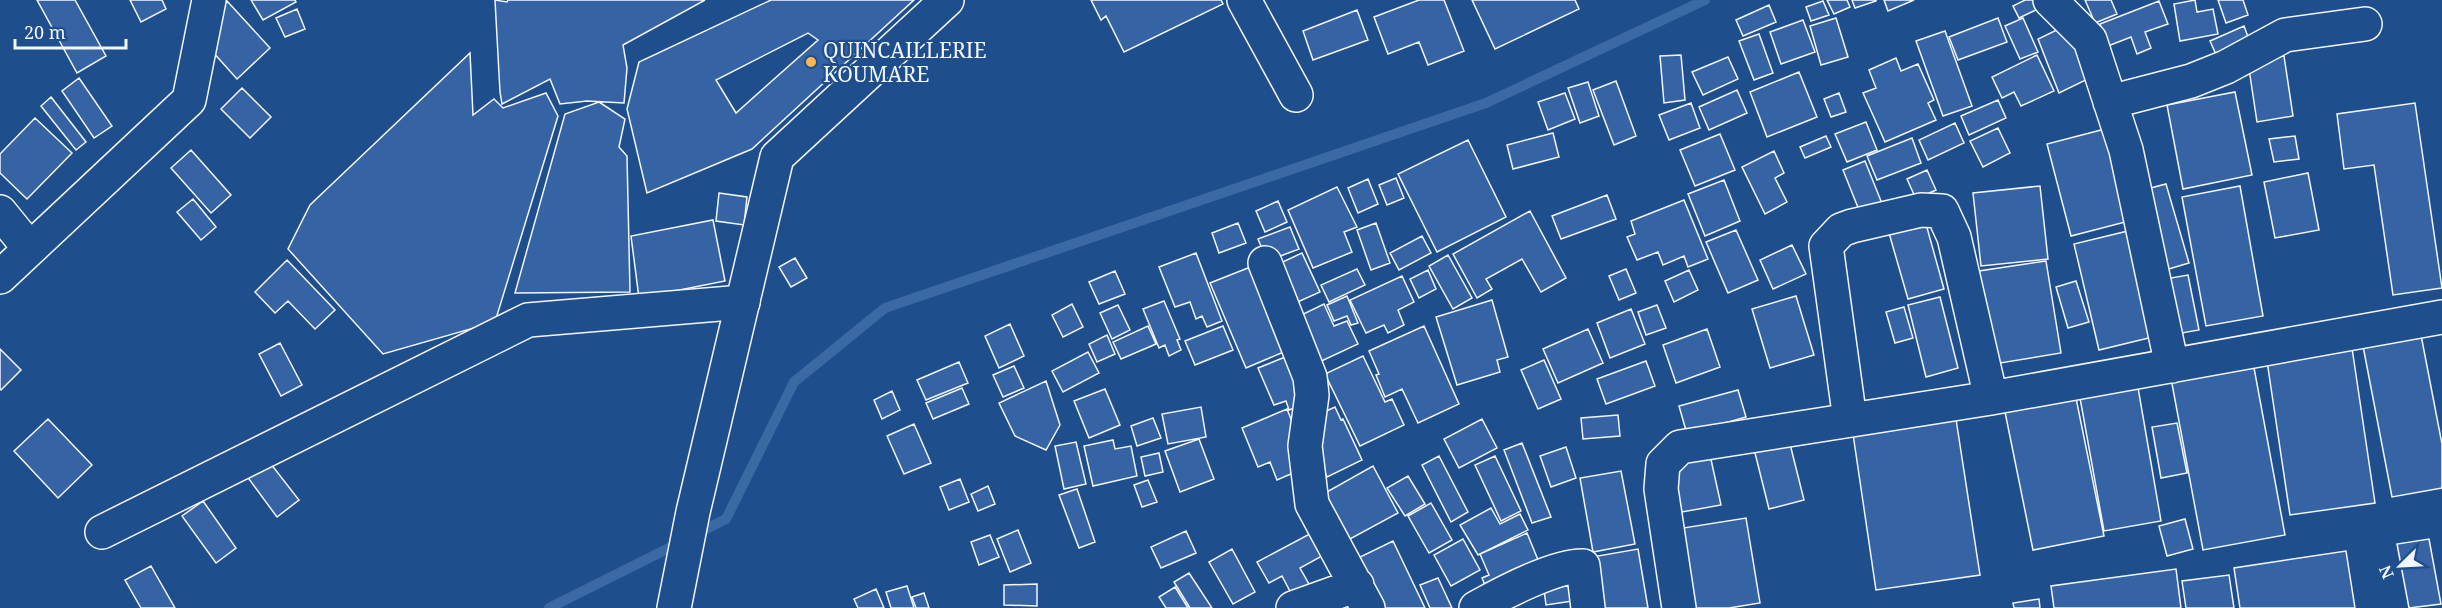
<svg xmlns="http://www.w3.org/2000/svg" width="2442" height="608" font-family="'Noto Serif',serif">
<style>
.lines{fill:none;stroke-linecap:round;stroke-linejoin:round}
.stream{stroke:#3b69a3;stroke-width:10}
.building{fill:#3563a3;stroke:#f2f6ff;stroke-width:1.5;fill-rule:evenodd}
.street-casing{stroke:#f2f6ff;stroke-width:36}
.secondary-casing{stroke:#f2f6ff;stroke-width:36}
.street{stroke:#1f4e8c;stroke-width:33}
.secondary{stroke:#1f4e8c;stroke-width:33}
.poi-dot{fill:#ffb74d;stroke:#1f4e8c;stroke-width:2}
.labels{text-anchor:middle;dominant-baseline:central;stroke-width:4.5;stroke-linejoin:round;paint-order:stroke}
.poi-label{font-size:21px;fill:#f2f6ff;stroke:#1f4e8c;text-anchor:start}
</style>
<rect width="100%" height="100%" fill="#1f4e8c"/>
<g class="lines">
<path class="stream" d="M694,535L726,519L794,382L885,308L1486,103L1705,0
M549,608L681,542"/>
</g>
<path class="building" d="M37,0H75L106,56L77,73Z
M130,0H162L166,9L141,22Z
M251,0H295L296,2L263,20Z
M495,0L507,2L508,0H705L623,45L627,68L624,103L587,101L560,104L550,79L502,104L500,92Z
M771,0H914L752,149L647,193L627,109L639,62ZM808,33L818,40L736,113L716,80Z
M1091,0H1221L1223,4L1124,52L1106,16L1101,20Z
M1419,0H1444L1464,51L1428,65L1419,42L1388,54L1374,17Z
M1472,0H1575L1579,9L1495,49Z
M1827,0H1847L1850,7L1834,14Z
M1852,0H1876V1L1855,8Z
M1884,0H1914L1888,11Z
M2025,0H2034L2038,9L2019,18L2013,6Z
M2085,0H2111L2117,14L2095,23Z
M2195,0L2197,12L2213,9L2218,34L2180,41L2174,4Z
M2218,0H2243L2248,15L2226,23Z
M227,1L270,48L237,79L194,31Z
M1823,1L1829,15L1811,21L1806,7Z
M2159,1L2168,24L2145,32L2151,48L2137,54L2131,37L2108,46L2100,24Z
M1769,5L1776,22L1743,36L1736,20Z
M297,9L305,29L285,37L276,18Z
M1357,10L1368,40L1313,60L1303,31Z
M1836,18L1848,57L1821,65L1810,26Z
M1998,18L2007,42L1958,60L1949,37Z
M2023,18L2038,52L2020,59L2005,26Z
M1803,20L1815,52L1781,64L1770,32Z
M2067,25L2092,77L2059,93L2038,39Z
M2244,26L2251,45L2218,59L2210,41Z
M1945,31L1972,106L1943,116L1916,41Z
M1759,34L1773,73L1754,80L1739,41Z
M470,53L473,115L494,99L503,108L546,93L558,116L495,322L383,354L288,249L310,205Z
M1681,55L1685,100L1664,103L1660,56Z
M2037,55L2054,91L2021,106L2014,92L2002,98L1992,77Z
M2284,56L2293,116L2257,122L2248,62Z
M1728,57L1738,79L1703,95L1692,72Z
M1896,58L1901,71L1918,64L1934,100L1928,103L1936,120L1885,142L1863,93L1876,88L1869,70Z
M1799,72L1817,117L1767,137L1750,92Z
M79,78L112,126L94,138L62,91Z
M1616,81L1636,136L1614,145L1593,90Z
M1588,82L1599,116L1580,123L1568,88Z
M242,88L271,117L250,138L221,109Z
M1737,90L1747,113L1709,130L1699,107Z
M2235,92L2252,175L2183,189L2167,105Z
M1565,93L1575,119L1548,130L1538,102Z
M1839,93L1846,112L1831,117L1824,99Z
M51,97L86,142L76,150L41,106Z
M1998,100L2006,118L1969,135L1961,116Z
M599,102L625,119L619,147L627,156L630,292L515,293L565,114Z
M1691,103L1700,128L1669,140L1659,115Z
M2415,103L2442,288L2393,295L2374,165L2344,169L2337,114Z
M35,118L72,153L27,199L0,173V154Z
M1866,122L1877,150L1847,162L1835,134Z
M1955,123L1964,143L1928,160L1919,140Z
M1998,128L2010,153L1983,167L1970,141Z
M2105,129L2129,221L2071,236L2047,144Z
M1553,133L1559,157L1513,169L1507,145Z
M1720,134L1735,170L1695,186L1680,150Z
M1826,136L1831,147L1805,158L1800,147Z
M2295,136L2299,159L2274,162L2269,139Z
M1912,138L1921,163L1877,180L1867,156Z
M1468,140L1506,217L1437,252L1398,174Z
M191,150L231,195L211,213L171,168Z
M1774,151L1784,173L1775,178L1787,202L1765,214L1742,167Z
M1865,161L1883,206L1861,215L1843,170Z
M1927,170L1936,190L1916,199L1907,179Z
M2308,173L2319,230L2275,238L2264,182Z
M1396,178L1404,198L1387,205L1379,185Z
M1368,179L1378,204L1358,213L1348,188Z
M1724,180L1740,221L1705,236L1688,194Z
M2166,184L2189,263L2162,271L2139,191Z
M2040,186L2048,259L1981,266L1973,193Z
M2240,186L2263,316L2206,326L2182,197Z
M1337,187L1357,227L1344,232L1352,252L1313,268L1288,210Z
M719,193L747,197L744,225L716,221Z
M1607,195L1616,219L1561,239L1552,216Z
M193,199L216,227L201,240L177,212Z
M1684,200L1708,259L1688,267L1684,256L1663,265L1658,252L1637,260L1627,237L1635,234L1631,221Z
M1278,201L1287,222L1265,232L1256,211Z
M1530,211L1566,278L1541,292L1522,259L1486,279L1492,289L1477,298L1453,254Z
M713,220L725,281L639,298L631,236Z
M1238,223L1246,243L1219,253L1212,233Z
M1376,223L1390,263L1371,270L1357,230Z
M1926,224L1944,289L1908,299L1889,233Z
M1290,227L1299,249L1267,261L1258,239Z
M1736,230L1758,280L1728,293L1706,242Z
M2132,230L2157,336L2099,350L2074,244Z
M1422,236L1431,253L1399,270L1390,253Z
M1792,245L1806,274L1773,289L1760,260Z
M1196,253L1222,321L1207,327L1202,316L1196,319L1190,302L1175,307L1159,267Z
M1302,253L1320,292L1291,305L1274,266Z
M1448,255L1472,298L1453,309L1429,266Z
M795,258L807,278L791,287L779,267Z
M287,260L335,310L315,329L288,301L275,313L255,292Z
M2046,261L2061,353L1994,364L1979,271Z
M1258,264L1293,348L1246,368L1210,283Z
M1357,269L1365,285L1329,302L1321,285Z
M1626,269L1636,293L1619,300L1609,276Z
M1428,270L1436,289L1419,298L1410,279Z
M1689,270L1698,290L1674,302L1665,281Z
M1115,271L1125,294L1099,304L1089,282Z
M2188,275L2199,330L2176,334L2165,279Z
M1402,276L1414,302L1398,310L1404,325L1388,333L1384,325L1366,333L1350,300Z
M2076,281L2089,322L2068,328L2056,287Z
M1347,296L1358,323L1351,325L1347,316L1334,321L1327,305Z
M1796,296L1814,355L1770,368L1752,309Z
M1940,297L1958,368L1926,377L1908,305Z
M1492,300L1508,357L1497,360L1500,372L1457,385L1436,317Z
M1164,301L1180,339L1177,340L1181,350L1169,356L1165,345L1159,348L1143,309Z
M1072,304L1083,327L1063,337L1052,315Z
M1324,304L1334,326L1347,321L1358,344L1315,364L1291,320Z
M1118,305L1130,330L1112,339L1100,313Z
M1657,305L1666,328L1646,335L1638,312Z
M1904,307L1913,338L1895,343L1886,312Z
M1631,309L1645,344L1610,358L1597,323Z
M1010,324L1024,356L999,368L985,336Z
M1148,326L1156,344L1121,359L1113,342Z
M1223,326L1233,350L1195,365L1185,341Z
M1424,326L1459,404L1418,423L1402,389L1385,397L1376,375L1379,374L1369,351Z
M1588,329L1603,363L1558,383L1543,349Z
M1707,329L1720,367L1676,383L1663,345Z
M1107,335L1115,354L1097,362L1089,344Z
M2421,335L2442,444V488L2392,497L2363,346Z
M280,343L302,385L281,396L259,354Z
M2352,348L2375,503L2290,515L2267,361Z
M0,349L21,370L1,390L0,389Z
M1088,352L1099,373L1063,392L1052,371Z
M1295,353L1309,403L1289,410L1286,401L1274,405L1258,368Z
M1363,356L1385,402L1392,399L1404,425L1360,446L1325,374Z
M2252,357L2285,535L2203,550L2170,373Z
M1544,360L1561,399L1538,409L1521,370Z
M1646,361L1655,386L1606,404L1597,379Z
M959,362L968,383L926,400L917,380Z
M1014,366L1024,388L1003,397L993,375Z
M2136,376L2161,521L2104,531L2078,387Z
M1046,381L1060,425L1046,450L1015,436L999,403Z
M962,388L969,404L933,419L926,403Z
M1105,389L1120,425L1089,438L1074,401Z
M1738,390L1746,417L1687,434L1679,406Z
M892,391L900,410L882,419L874,400Z
M2076,398L2104,536L2033,550L2005,412Z
M1201,407L1206,437L1168,444L1162,414Z
M1335,407L1341,420L1343,419L1362,460L1327,477L1308,437L1313,417Z
M1287,409L1303,449L1300,470L1277,480L1270,462L1258,467L1242,428Z
M1618,415L1620,436L1583,439L1581,418Z
M1153,418L1161,438L1137,446L1131,426Z
M48,419L92,465L58,498L14,451Z
M1482,419L1497,448L1459,468L1444,439Z
M1956,419L1980,575L1876,590L1853,434Z
M2177,423L2187,473L2161,478L2152,427Z
M914,424L931,463L904,474L887,436Z
M1199,439L1214,479L1180,492L1165,451Z
M1113,440L1115,449L1131,446L1137,476L1093,486L1084,446Z
M1789,440L1804,500L1769,509L1754,449Z
M1076,442L1086,484L1064,489L1055,446Z
M1522,443L1551,517L1532,523L1504,450Z
M1566,447L1576,478L1551,487L1540,456Z
M1159,453L1163,472L1145,476L1141,457Z
M1710,455L1721,505L1682,512L1671,462Z
M1439,456L1468,512L1451,522L1422,465Z
M1495,456L1521,511L1501,521L1475,465Z
M267,459L299,500L277,517L246,475Z
M1373,466L1398,513L1350,539L1325,493Z
M1621,471L1635,544L1593,552L1580,478Z
M1408,476L1425,504L1405,516L1387,488Z
M960,479L969,502L949,510L940,487Z
M1148,480L1157,502L1142,507L1134,485Z
M988,486L995,504L978,511L971,494Z
M1077,489L1095,542L1079,548L1059,495Z
M203,501L236,548L216,563L182,516Z
M1431,503L1452,540L1429,553L1408,516Z
M1491,508L1500,524L1520,514L1528,530L1478,555L1460,525Z
M1746,518L1760,603L1729,608H1695L1683,528Z
M2185,519L2193,549L2167,556L2159,526Z
M1319,529L1331,551L1300,568L1310,586L1292,595L1282,576L1269,583L1257,562Z
M1018,530L1031,563L1010,572L997,539Z
M1186,531L1196,553L1161,568L1151,547Z
M1527,533L1543,572L1489,595L1482,578L1489,575L1480,554Z
M990,535L999,557L979,565L971,542Z
M1463,539L1480,570L1451,586L1434,555Z
M2429,539L2441,604L2409,608L2397,544Z
M1393,541L1425,608H1382L1358,558Z
M1232,549L1255,592L1233,604L1209,562Z
M1638,549L1648,608H1600L1592,557Z
M2346,551L2355,608H2240L2234,568Z
M151,566L175,608H141L125,580Z
M2176,569L2181,608H2054L2051,586Z
M1189,573L1212,608H1190L1174,582Z
M2229,575L2234,608H2186L2182,581Z
M1575,576L1579,600L1546,605L1543,582Z
M1438,578L1452,608H1430L1420,585Z
M1037,584V606L1004,605V585Z
M907,586L914,608H891L886,592Z
M1175,587L1188,608H1166L1159,597Z
M876,589L884,608H858L854,599Z
M924,593L929,608H916L912,597Z
M2039,599L2040,608H2014L2013,603Z"/>
<g class="lines">
<defs>
<path id="street" d="M1244,0L1296,95
M2050,0L2090,40L2126,150L2172,366
M2110,102L2191,81L2226,67L2285,35L2365,24
M0,212L30,249
M1265,263L1310,377L1312,395L1305,446L1312,504L1368,608
M0,277L189,100L209,0
M1850,420L1826,246L1841,230L1852,226L1921,210L1942,211L1954,237L1991,398
M102,532L528,320L743,302
M1293,608L1357,585
M1476,608C1501,594 1556,565 1583,566L1588,608
M1679,608L1661,489L1663,464L1680,447L1991,398L2442,317"/>
<path id="secondary" d="M674,608L693,512L777,157L947,0"/>
</defs>
<use href="#street" class="street-casing"/>
<use href="#secondary" class="secondary-casing"/>
<use href="#street" class="street"/>
<use href="#secondary" class="secondary"/>
</g>
<circle class="poi-dot" cx="811" cy="62" r="6"/>
<g class="labels">
<g class="poi-label">
<text x="823" y="50">QUINCAILLERIE<tspan x="823" dy="24">KOUMARE</tspan></text>
</g>
</g>
<g transform="translate(2400 566) rotate(246)" stroke="#1f4e8c" stroke-width="4.5" paint-order="stroke">
<path d="M0-4.5L10 22L0 15L-10 22Z" fill="#f2f6ff"/>
<text y="-9" font-size="16" font-weight="bold" text-anchor="middle" fill="#f2f6ff">N</text>
</g>
<path d="M15 39v9h111v-9" fill="none" stroke="#f2f6ff" stroke-width="3"/>
<text x="24" y="39" font-size="18" fill="#f2f6ff" stroke="#1f4e8c" stroke-width="4.5" paint-order="stroke">20 m</text>
</svg>
